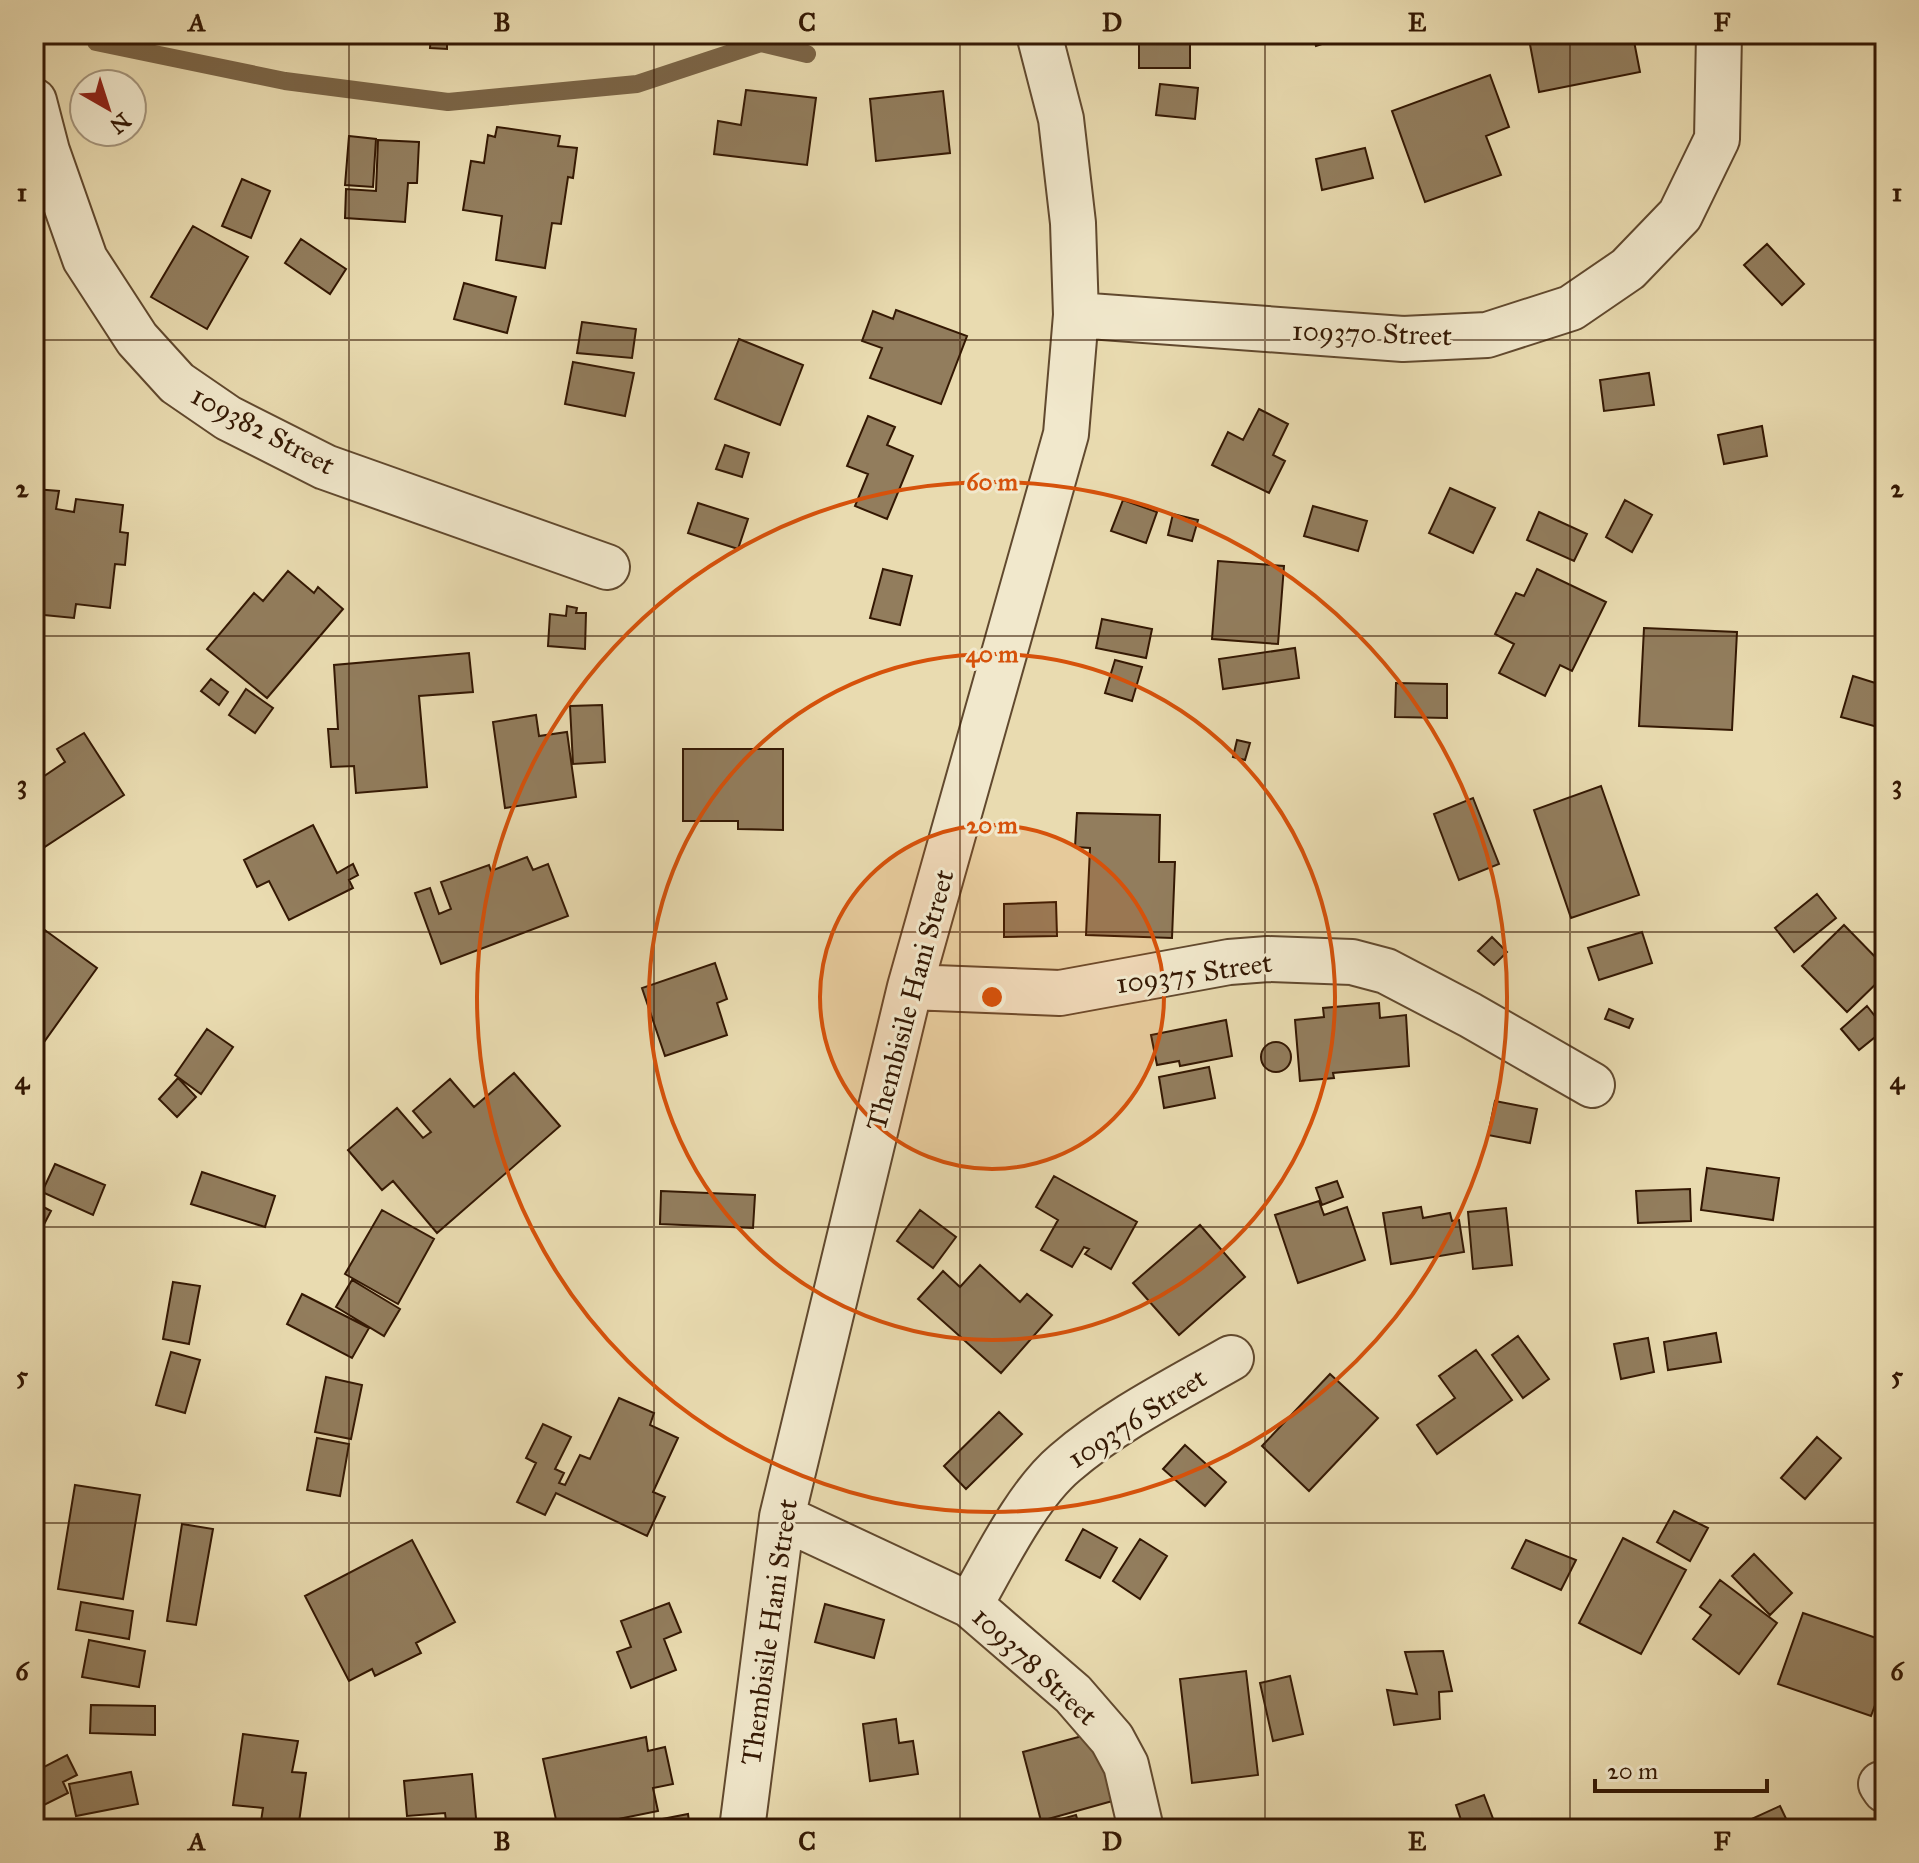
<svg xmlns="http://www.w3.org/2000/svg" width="1919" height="1863" font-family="'IM FELL Great Primer',serif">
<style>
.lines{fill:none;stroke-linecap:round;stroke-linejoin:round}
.stream{stroke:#7b6547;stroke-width:18}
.building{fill:#927d5d;stroke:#341803;stroke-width:2}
.minor-casing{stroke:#61492e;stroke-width:48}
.minor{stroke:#f1e8cc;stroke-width:44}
.grid{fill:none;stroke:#341803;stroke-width:2;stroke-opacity:0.55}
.ring{fill:none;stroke:#d6520b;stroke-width:4}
.labels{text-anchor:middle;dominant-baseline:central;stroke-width:6;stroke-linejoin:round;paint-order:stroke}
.street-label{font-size:28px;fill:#341803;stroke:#f1e8cc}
.centre{fill:#d6520b;stroke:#f1e8cc;stroke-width:4}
.ring-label{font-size:24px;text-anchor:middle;font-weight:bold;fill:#d6520b;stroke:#f1e8cc;stroke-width:6;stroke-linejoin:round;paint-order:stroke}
.neatline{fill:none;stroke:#341803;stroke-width:3}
.grid-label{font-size:26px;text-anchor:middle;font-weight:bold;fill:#341803}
</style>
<rect width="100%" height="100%" fill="#e9dbb0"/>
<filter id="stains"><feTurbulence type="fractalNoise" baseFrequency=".0025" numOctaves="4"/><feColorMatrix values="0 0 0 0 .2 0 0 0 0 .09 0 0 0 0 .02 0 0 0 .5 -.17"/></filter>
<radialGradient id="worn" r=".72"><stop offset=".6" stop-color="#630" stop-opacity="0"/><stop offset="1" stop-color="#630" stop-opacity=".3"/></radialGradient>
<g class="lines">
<path class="stream" d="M96,42L285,81L448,102L637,84L761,43L807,54"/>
</g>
<path class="building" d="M431,34H447V49L430,48Z
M1139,34H1190V68H1139Z
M1312,34H1352L1316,46Z
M1528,34H1617L1618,39L1633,36L1640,72L1539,92Z
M1490,75L1509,127L1486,136L1501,175L1425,202L1392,111Z
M1160,84L1198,88L1195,119L1156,115Z
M746,90L816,98L807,165L714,154L718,121L741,125Z
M943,91L950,153L876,161L870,99Z
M497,127L560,136L558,146L577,148L573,178L568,177L561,224L552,223L545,268L496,260L502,216L463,210L471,161L484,163L488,135L495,137Z
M349,136L376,139L373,187L345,185Z
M378,140L419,142L417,183H408L405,222L345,218L346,189L376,191Z
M1365,148L1373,178L1322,190L1316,159Z
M242,179L270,191L251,238L222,226Z
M193,226L248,257L207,329L151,297Z
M301,239L346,269L330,294L285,263Z
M1767,244L1804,284L1782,305L1744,265Z
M464,283L516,297L507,333L454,319Z
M896,310L967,336L941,404L870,378L882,348L862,341L873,311L893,319Z
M582,322L636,329L632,358L577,353Z
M739,339L803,365L780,425L715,399Z
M573,362L634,373L625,416L565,404Z
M1649,373L1654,405L1604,411L1600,380Z
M1259,409L1288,424L1273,455L1285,461L1269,493L1212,465L1228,432L1243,440Z
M868,416L895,427L887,445L913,456L887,519L855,506L868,474L847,466Z
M1762,426L1767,456L1724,464L1718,435Z
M725,445L749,453L742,477L716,469Z
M1450,488L1495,508L1473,553L1429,533Z
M34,489L59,491L56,509L74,512L76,499L123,505L120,532L128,533L125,565L115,564L110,608L76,604L74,618L34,614Z
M1123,500L1157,512L1146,543L1111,531Z
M1625,500L1652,515L1632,552L1606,537Z
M698,503L748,519L738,549L688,533Z
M1313,506L1367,521L1358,551L1304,536Z
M1539,512L1587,534L1574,561L1527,540Z
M1173,514L1198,520L1192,541L1168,535Z
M1218,561L1284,566L1278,644L1212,639Z
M883,569L912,576L900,625L870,618Z
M1537,569L1606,602L1572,671L1560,665L1545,696L1499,673L1514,644L1495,634L1516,593L1524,596Z
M288,571L314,593L318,587L343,609L267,698L207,649L254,593L263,601Z
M567,606L577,608L576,613H586L585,649L548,646L550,614L566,616Z
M1102,619L1152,629L1146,658L1096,648Z
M1644,628L1737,632L1732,730L1639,726Z
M1295,648L1299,678L1223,689L1219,659Z
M469,653L473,692L419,696L427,787L356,793L354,766L331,767L328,729H338L334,665Z
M1115,660L1142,667L1132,701L1105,693Z
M1853,676L1885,686V729L1841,717Z
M211,679L228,692L219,705L201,691Z
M1396,683L1447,684V718L1395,717Z
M246,689L273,708L255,733L229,715Z
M602,705L605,762L573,764L570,706Z
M536,715L539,736L567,732L576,797L505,808L493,722Z
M84,733L124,795L40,850L34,840V808L38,806L34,800V783L65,762L57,749Z
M1237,740L1250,743L1245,760L1233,757Z
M683,749H783V830L738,829V821H683Z
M1601,786L1639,895L1571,918L1534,810Z
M1473,798L1499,864L1459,880L1434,814Z
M1077,813L1160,815L1159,862H1175L1172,938L1086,935L1090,848L1075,847Z
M313,825L337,873L353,864L358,875L349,880L353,888L289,920L269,881L257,887L244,860Z
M527,857L533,870L548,864L568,916L441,964L415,893L430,888L439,914L451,909L441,882L489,865L491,871Z
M1817,894L1836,918L1794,952L1775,928Z
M1056,902L1057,936L1004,937V904Z
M1844,925L1885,967V975L1847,1012L1802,966Z
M42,928L97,968L44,1042L34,1035V939Z
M1642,932L1652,963L1599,980L1588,948Z
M1492,937L1507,952L1494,965L1478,951Z
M715,963L727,999L717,1003L727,1035L665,1056L642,988Z
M1379,1003L1380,1018L1406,1015L1409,1066L1333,1073L1334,1078L1300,1081L1295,1020L1324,1017L1323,1008Z
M1867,1006L1885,1029L1859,1050L1841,1029Z
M1609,1009L1633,1019L1629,1028L1605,1019Z
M1226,1020L1232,1056L1180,1066L1179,1061L1157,1065L1151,1035Z
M207,1029L233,1047L201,1094L175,1075Z
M1261 1057a15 15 0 1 1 30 0a15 15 0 1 1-30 0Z
M1209,1067L1215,1098L1164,1108L1159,1077Z
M514,1073L560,1126L437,1233L393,1181L382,1190L348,1150L397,1108L423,1138L431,1132L413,1111L450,1079L474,1107Z
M178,1078L196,1097L177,1117L159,1099Z
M1495,1101L1537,1109L1530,1143L1488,1135Z
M55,1164L105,1185L93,1215L42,1192Z
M1707,1168L1779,1178L1773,1220L1701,1210Z
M202,1172L275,1196L265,1227L191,1204Z
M1054,1176L1137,1222L1111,1269L1085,1254L1089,1249L1084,1247L1072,1267L1041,1250L1058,1220L1036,1207Z
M1337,1181L1343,1197L1322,1205L1316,1188Z
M1690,1189L1691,1221L1638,1223L1636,1191Z
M661,1191L755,1195L753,1228L660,1224Z
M1319,1201L1324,1215L1347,1207L1365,1260L1298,1283L1275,1215Z
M34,1202L51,1211L41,1230L34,1226Z
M1421,1207L1423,1218L1450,1213L1452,1221L1459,1220L1464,1252L1391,1264L1383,1213Z
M1506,1208L1512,1265L1473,1269L1468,1212Z
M382,1210L434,1239L398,1304L345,1274Z
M920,1210L956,1237L933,1268L897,1241Z
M1200,1225L1245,1277L1179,1335L1133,1283Z
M980,1265L1020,1302L1027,1294L1052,1315L1001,1373L918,1299L943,1271L960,1287Z
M352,1280L400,1309L384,1336L336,1307Z
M173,1282L200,1286L189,1344L163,1339Z
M302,1294L369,1328L352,1358L287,1324Z
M1716,1333L1721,1362L1668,1370L1664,1342Z
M1518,1336L1549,1379L1523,1398L1492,1355Z
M1648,1338L1654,1372L1621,1379L1614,1344Z
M1476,1350L1512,1400L1437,1454L1417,1425L1455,1398L1439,1376Z
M171,1352L200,1360L185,1413L156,1405Z
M1330,1374L1378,1418L1309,1491L1262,1446Z
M326,1377L362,1385L351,1439L315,1432Z
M619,1398L654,1413L650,1425L678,1438L653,1492L665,1497L647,1536L556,1493L545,1515L517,1502L536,1463L526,1458L543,1424L571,1437L555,1469L564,1473L559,1483L565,1485L580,1455L590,1459Z
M999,1412L1022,1434L966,1489L944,1466Z
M1817,1437L1841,1458L1805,1499L1781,1478Z
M317,1438L349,1444L340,1496L307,1490Z
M1185,1445L1226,1482L1205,1506L1163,1469Z
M75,1485L140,1495L123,1599L58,1589Z
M1674,1511L1708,1528L1690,1561L1657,1542Z
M182,1524L213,1529L196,1625L167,1621Z
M1083,1529L1117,1548L1100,1578L1066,1560Z
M1623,1538L1686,1570L1641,1654L1579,1623Z
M1140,1539L1167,1556L1140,1599L1113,1581Z
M412,1540L455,1622L416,1643L421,1653L375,1676L372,1669L349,1681L305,1596Z
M1526,1540L1576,1560L1561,1590L1512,1568Z
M1754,1554L1792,1593L1770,1615L1732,1576Z
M1720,1580L1777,1623L1739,1674L1693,1639L1711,1615L1700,1607Z
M81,1602L133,1611L129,1639L76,1630Z
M669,1603L681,1632L664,1639L676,1670L631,1688L617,1652L631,1647L621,1621Z
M825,1604L884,1620L874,1658L815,1642Z
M1803,1613L1885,1641V1678L1871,1716L1778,1684Z
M89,1640L145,1651L139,1687L82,1677Z
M1443,1651L1452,1691L1439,1692L1440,1719L1394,1725L1387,1690L1417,1694L1405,1652Z
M1246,1671L1258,1775L1192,1783L1180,1679Z
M1290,1676L1303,1734L1273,1741L1260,1683Z
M91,1705L155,1706V1735L90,1733Z
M896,1719L899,1743L913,1741L918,1774L870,1781L863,1724Z
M1097,1732L1116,1800L1041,1821L1023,1752Z
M243,1734L298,1741L292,1772L306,1773L298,1829L260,1828L263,1808L233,1805Z
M646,1737L648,1751L665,1747L673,1784L653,1788L658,1811L569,1829H558L543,1759Z
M67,1755L77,1775L63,1782L68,1793L34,1810V1772Z
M131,1772L138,1804L76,1816L69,1784Z
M472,1774L477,1829H447L445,1813L407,1816L404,1781Z
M1484,1795L1497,1829H1464L1456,1805Z
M1780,1806L1791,1829H1735L1734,1827Z
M688,1814L690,1829H611Z
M1076,1815L1080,1829H1025Z
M1278,1820L1280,1829H1248Z"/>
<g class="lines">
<defs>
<path id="minor" d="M34,101L47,151L85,259L137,339L177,383L228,418L325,467L607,567
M1076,315L1403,339L1487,335L1571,308L1628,269L1680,215L1717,139L1719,34
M910,987L1060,993L1229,962L1268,959L1352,962L1386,971L1470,1015L1592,1085
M782,1517L970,1605L1073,1694L1112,1739L1126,1765L1141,1829
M970,1605C995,1561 1027,1495 1065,1463C1115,1420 1175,1390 1231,1358
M1881,1784L1885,1790
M742,1829L782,1517L910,987L1066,434L1076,315L1073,223L1061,119L1039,34"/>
</defs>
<use href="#minor" class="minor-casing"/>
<use href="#minor" class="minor"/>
</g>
<path class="grid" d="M349,34V1829M654,34V1829M960,34V1829M1265,34V1829M1570,34V1829M34,340H1885M34,636H1885M34,932H1885M34,1227H1885M34,1523H1885"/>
<circle cx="992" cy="997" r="172" fill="#d6520b" fill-opacity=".12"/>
<g class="ring">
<circle cx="992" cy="997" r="172"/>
<circle cx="992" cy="997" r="343"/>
<circle cx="992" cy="997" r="515"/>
</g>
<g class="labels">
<g class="street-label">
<text transform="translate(1372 333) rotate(2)">109370 Street</text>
<text transform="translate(263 430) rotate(28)">109382 Street</text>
<text transform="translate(1194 973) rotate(-8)">109375 Street</text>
<text transform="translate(910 1000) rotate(-75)">Thembisile Hani Street</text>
<text transform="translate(1137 1418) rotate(-33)">109376 Street</text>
<text transform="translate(769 1632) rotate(-82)">Thembisile Hani Street</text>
<text transform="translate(1035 1666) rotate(43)">109378 Street</text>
</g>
</g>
<circle cx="992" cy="997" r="12" class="centre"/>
<g class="ring-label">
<text x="992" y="490">60 m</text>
<text x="992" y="662">40 m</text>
<text x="992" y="833">20 m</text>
</g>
<rect width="1919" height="1863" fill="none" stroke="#e9dbb0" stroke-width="88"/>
<g transform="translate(108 108) rotate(141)"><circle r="38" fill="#f1e8cc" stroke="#a5957c" stroke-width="2"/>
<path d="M0-6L14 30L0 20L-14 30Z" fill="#8f2418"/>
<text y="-12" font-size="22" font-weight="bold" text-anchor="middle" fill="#341803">N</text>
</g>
<path d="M1595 1779v12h172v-12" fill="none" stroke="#341803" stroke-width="4"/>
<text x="1607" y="1779" font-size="24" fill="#341803" stroke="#f1e8cc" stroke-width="6" paint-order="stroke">20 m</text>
<rect x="44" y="44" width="1831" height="1775" class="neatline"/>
<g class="grid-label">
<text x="197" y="31">A</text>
<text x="502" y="31">B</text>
<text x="807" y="31">C</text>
<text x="1112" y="31">D</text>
<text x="1417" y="31">E</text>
<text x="1722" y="31">F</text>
<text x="22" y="201">1</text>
<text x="1897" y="201">1</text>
<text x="22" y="497">2</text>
<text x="1897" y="497">2</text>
<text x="22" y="793">3</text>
<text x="1897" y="793">3</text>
<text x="22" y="1089">4</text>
<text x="1897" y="1089">4</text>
<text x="22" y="1384">5</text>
<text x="1897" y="1384">5</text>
<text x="22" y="1680">6</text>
<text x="1897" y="1680">6</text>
<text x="197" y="1850">A</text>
<text x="502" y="1850">B</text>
<text x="807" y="1850">C</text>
<text x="1112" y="1850">D</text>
<text x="1417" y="1850">E</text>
<text x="1722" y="1850">F</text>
</g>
<rect width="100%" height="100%" filter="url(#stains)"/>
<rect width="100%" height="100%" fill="url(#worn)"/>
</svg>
